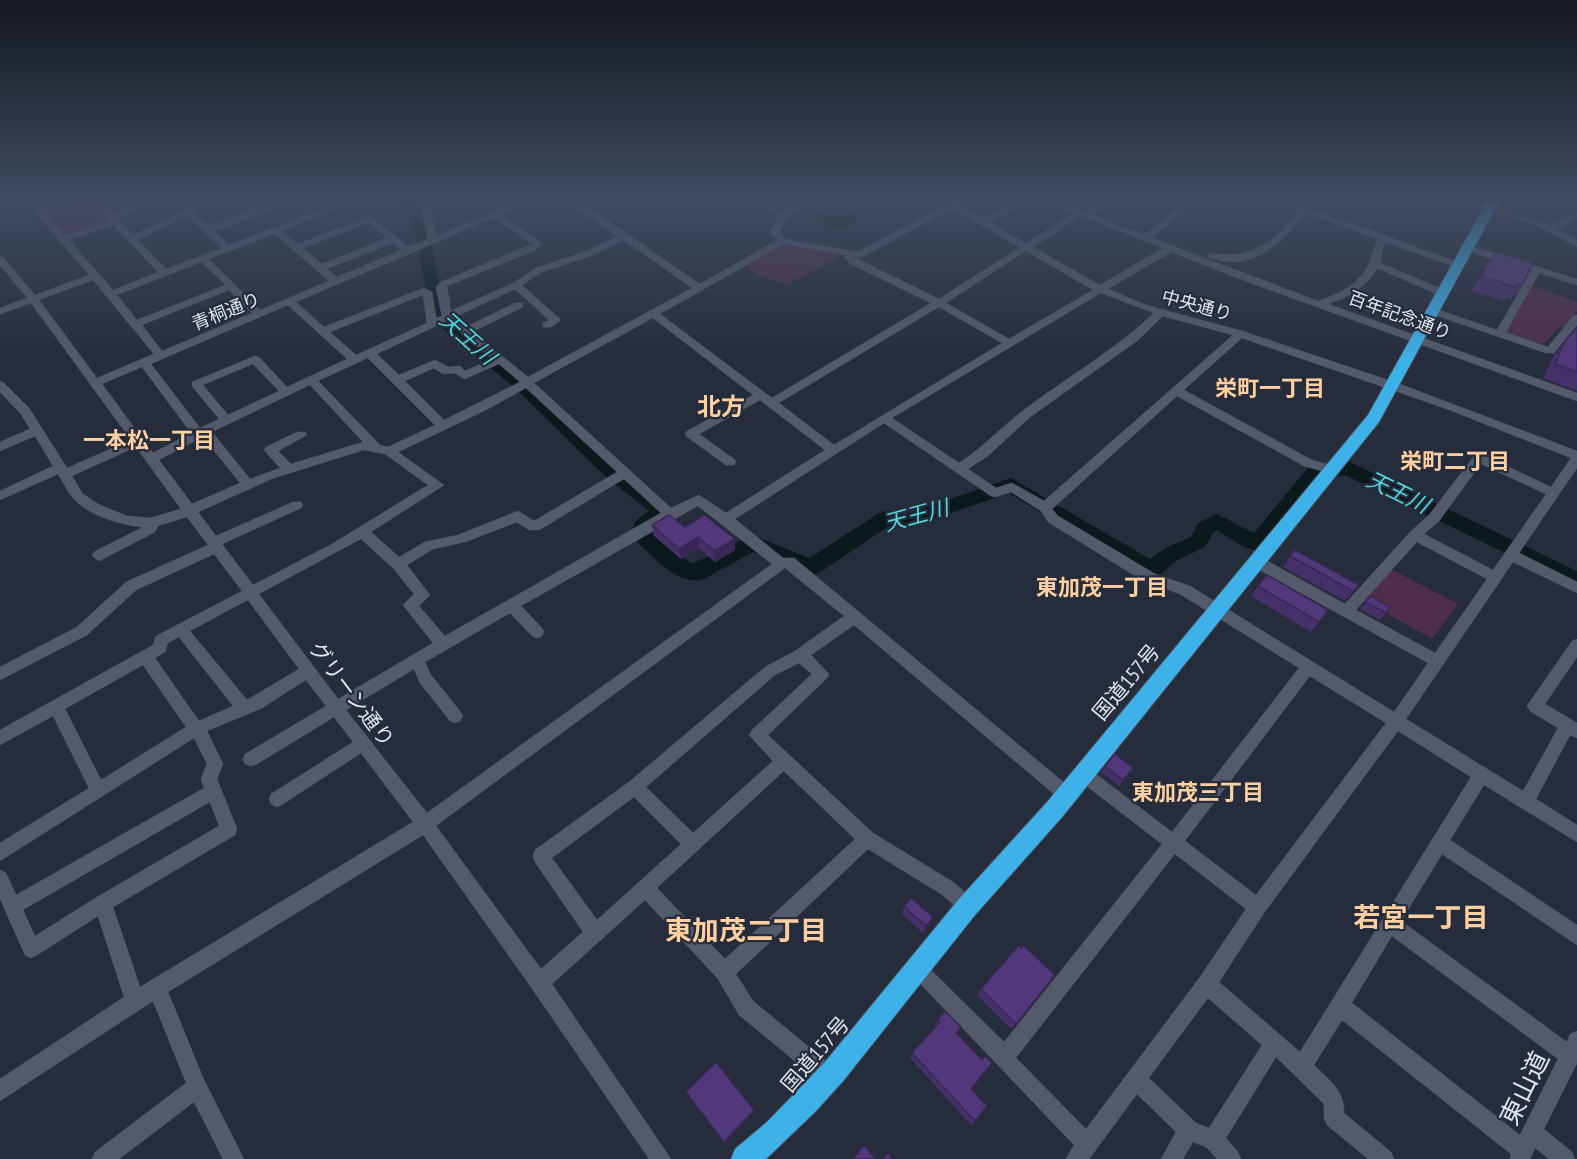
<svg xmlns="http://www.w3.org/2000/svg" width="1577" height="1159" font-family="'PT Sans Narrow','Noto Sans JP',sans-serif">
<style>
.green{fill:#4f2d4c}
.water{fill:#0a1a1c}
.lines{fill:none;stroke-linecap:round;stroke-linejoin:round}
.river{fill:#0a1a1c;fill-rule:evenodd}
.minor-casing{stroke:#454a56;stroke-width:1}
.major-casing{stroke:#454a56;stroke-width:2}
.highway-casing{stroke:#454a56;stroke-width:2}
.minor{fill:#535a6b;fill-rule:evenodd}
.major{fill:#468eb7;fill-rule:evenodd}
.highway{fill:#3eb1e9;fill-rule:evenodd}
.wall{fill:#46306a}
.shaded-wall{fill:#392756}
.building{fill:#51387b;stroke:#392756;stroke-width:1.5}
.labels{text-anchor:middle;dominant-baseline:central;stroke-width:4.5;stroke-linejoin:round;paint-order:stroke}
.far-street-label{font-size:18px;fill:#e0e4ee;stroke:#252c3b}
.street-label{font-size:21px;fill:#e0e4ee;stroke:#252c3b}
.water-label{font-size:22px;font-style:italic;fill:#54d4de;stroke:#252c3b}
.neighbourhood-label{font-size:22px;font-weight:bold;fill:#fed0a1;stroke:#252c3b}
.quarter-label{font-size:24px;font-weight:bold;fill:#fed0a1;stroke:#252c3b}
.near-street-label{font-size:26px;fill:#e0e4ee;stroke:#252c3b}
.near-neighbourhood-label{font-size:27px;font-weight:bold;fill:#fed0a1;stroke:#252c3b}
</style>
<rect width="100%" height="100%" fill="#252c3b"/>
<path class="green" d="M89,198L109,222L66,237L46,212Z
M787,244L833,251L840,257L787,284L759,276L748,269L750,267L746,265Z
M1532,286L1577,302V311L1565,327L1560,326L1544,344L1506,332Z
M1391,569L1458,604L1432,639L1363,600Z"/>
<path class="water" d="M833,206L857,215L858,219C846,233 826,232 816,216L817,213Z"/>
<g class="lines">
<path class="river" d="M396,198H411L425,211L446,315L526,379L620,467L670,507L673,512L670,517L653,528V534L692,564L752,535L810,558L879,513L886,511L904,515L1011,478L1150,559L1167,547L1191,537L1198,523L1217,514L1254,533L1310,465L1350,462L1577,571V588L1347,476H1322L1263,549C1248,554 1230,538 1217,530L1213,533L1205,547L1176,561L1161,574L1154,576L1140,573L1009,493L904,529L889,526L819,573L812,575L753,552L704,579C678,587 655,558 637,542C628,526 635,520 649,511L606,477L514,387L432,320L411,212Z"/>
<defs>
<path id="minor" d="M23,198H32L40,207L69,198H83L44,212L65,236L109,220L89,198H98L112,213L148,198H160L117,218L133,235L208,198H219L193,212L209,226C228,219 274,198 291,198L276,208L214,231L229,245L350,198H362L282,231L298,244L370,216L409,247L428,239L421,208L411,198H420L426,203L440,198H452L430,208L436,236L526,198H538L501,215L540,241L542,243L536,250L447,286L451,311L513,283L536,268L587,251L618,236L561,198H571L610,222L700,284L777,240L770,232L778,217L746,198H757L783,212L813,198H824L787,218L780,232L785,239L858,252L946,205L936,198H947L952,201L958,198H969L959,205L983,219L1006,206H1012V210L990,223L1026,243L1074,213L1040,198H1052L1086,212L1105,198H1115L1093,215L1144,235L1190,198H1200L1152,238L1318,301C1356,288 1367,277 1377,239L1307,213C1286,237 1259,267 1224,261C1218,260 1211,259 1206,256L1211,253C1254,261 1273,240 1300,211L1270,198H1283L1304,206L1311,198H1320L1311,209L1461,263V267H1455L1385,242L1380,263L1447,291V295H1439L1377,268C1366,288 1348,297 1328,304L1577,393V401L1237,278L1171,252L1108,289L1146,305L1242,331L1397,383L1577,451V468L1519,553L1577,582V593L1513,562L1406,719L1523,791L1558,728L1530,711L1527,706L1572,641L1577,639V657L1545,704L1577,723V738L1570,735L1536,799L1577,825V842L1484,785L1450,840L1577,925V945L1442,854L1401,921L1567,1042L1570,1034L1577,1031V1063L1544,1129L1572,1152L1575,1159H1549L1535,1148L1530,1159H1510L1511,1154L1342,1020L1314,1065C1330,1081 1344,1089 1344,1113L1391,1152L1394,1159H1368L1327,1125L1324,1118V1104L1276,1057L1226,1138L1238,1152L1241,1159H1217L1206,1147L1193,1142L1183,1159H1161L1176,1132L1137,1094L1089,1159H1066L1074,1145L911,974L908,968L911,962L917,959L923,962L1004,1042L1162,844L1076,778L1074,773L1076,768L1082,766L1088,768L1172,832L1299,668L1180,594L1145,582L1048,522L1041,511L1011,492L995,497L991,496L884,423L735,519L783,558H794L1073,790L1075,795L1073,800L1067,803L1061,800L854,625L811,655L829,674L827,678L768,735L873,833L953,882L974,900L977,906L974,912L968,915L962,912L941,894L868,849L736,974L753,1001L837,1070L840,1077L837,1084L830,1087L823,1084L739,1015L718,979L645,900L552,984L671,1159H649L533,990L423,835L168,992L204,1080L244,1159H223L194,1102L119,1159H92L95,1152L186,1083L153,1001L0,1101V1079L124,997L98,916L37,955L31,958L25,955L0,899V870L6,873L16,895L204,788L201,779L207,764L194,738L0,861V843L89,788L53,716L0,745V730L153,645L156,636L242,591L214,554L136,590L87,635L0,680V667L77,627L126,582L208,545L187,517L158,526L155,532L99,561L92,556L94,552L143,527C120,525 89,516 73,498C67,491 63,482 58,474L0,500V491L53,466L35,436L0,451V442L30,429L21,414L0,392V381L4,383L29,408L67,468L131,440L31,303L0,314V308L27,298L0,265V256L3,257L35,295L89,275ZM952,209L1020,247L939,299L854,257H862ZM187,215L221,248L166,269L138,240ZM1081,216L1163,248L1100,285L1033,247ZM494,218L532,244L441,282L436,287L442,316L436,318L432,292L424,288L324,327L296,302ZM369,223L387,238L322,264L303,248ZM113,225L158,272L113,290L69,240ZM275,234L329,281L260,310L209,259ZM624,240L692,288L528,377L472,332L523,307V303H515L466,327L455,317L515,289L549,320L543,323V327H551L561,320L522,285L542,272L593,255ZM393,243L401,250L337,277L327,269ZM784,244L844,255L849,263L931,303L772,398L660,314ZM1026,251L1093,290L1009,339L946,303ZM202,262L225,285L137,320L117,295ZM93,280L154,354L97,378L39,300ZM229,290L252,313L162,351L142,325ZM1101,293L1154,313C1114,351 1067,377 1024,410C1001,427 983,448 959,463L892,418ZM423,295L427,323L356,355L330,332ZM288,305L347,359L287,387L259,357L255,356L192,382V386L219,419L200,428L151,364ZM939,307L1002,343L834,445L779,403ZM1163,316L1233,335L1044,501L1012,483L996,488L968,469L989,455L1030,417L1137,341ZM653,318L753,395L687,431L685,434L687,437L726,465H734L736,462L734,459L699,434L760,400L825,450L726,513L699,495L671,508L534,383ZM447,321L492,359L465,371L460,366L448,367L435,360L399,375L377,354ZM1242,338L1447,409L1571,458L1551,487L1483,455H1475L1429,515L1410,532L1345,604L1262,558H1252L1250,562L1252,566L1428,663L1394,712L1190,586L1155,574L1058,516L1052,509L1177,396L1304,466L1333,474L1337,473L1339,470L1337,467L1312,460L1184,390ZM368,358L435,425L388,447L380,445L318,381ZM253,364L279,391L228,415L203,385ZM499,364L520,382L444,420L405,381L434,368L443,374L455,373L464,379ZM142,367L191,433L153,453L102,384ZM310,385L363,442L291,464L278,451L307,435L305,432H297L266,447L264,450L280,468L250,479L212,432ZM526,388L617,472L534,521L518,511L458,535L425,542L399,557L371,532L444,485L398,452L486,410ZM203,437L240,483L192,504L159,460ZM136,447L181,509L150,518L127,516L98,504L82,493L72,476ZM364,450L385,454L428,485L332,544L253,585L222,544L301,508L303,505L301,502H293L216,536L198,512L274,478ZM1481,464L1546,494L1493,570L1424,534L1439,521ZM624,479L661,513L445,636L419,606L430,595L407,565L433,549L465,542L517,522L529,530H539ZM698,506L772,564L427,813L346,710L414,669L420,683L450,721L455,723L460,721L463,716L460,711L431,675L425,662L510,613L532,636L537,638L542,636L544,632L542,628L521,606ZM361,539L393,568L414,594L403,605L433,643L338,699L259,594ZM1417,542L1487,579L1435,653L1356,610ZM785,568L844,616L795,651L765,667L629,782L535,850L533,856L535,862L583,932L541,969L436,826ZM248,600L299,669L247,700L190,631ZM179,637L233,706L199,721L155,658L165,652L168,643ZM799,663L812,674L752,730L749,735L773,761L693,833L646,787L775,675ZM143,665L186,727L101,780L65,709ZM1310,676L1386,723L1256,895L1185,841ZM306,680L326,706L245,754L243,759L245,764L251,766L257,764L334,717L353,742L271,794L269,799L271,804L277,807L283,804L361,753L413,822L140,987L113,907L235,835L237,829L217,779L223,764L207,731L262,708ZM1398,731L1471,777L1300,1052L1219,982L1264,913ZM784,771L855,839L725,959L657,888ZM634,797L681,844L597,920L552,858ZM210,802L219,826L97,897L35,936L23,910ZM1175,854L1246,909L1200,977L1086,1129L1016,1058ZM1392,936L1558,1059L1520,1135L1352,1003ZM1208,998L1262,1045L1209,1128L1196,1123L1149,1078Z
M1453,198H1467L1550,225L1577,212V218L1556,229L1577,240V247L1536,225Z
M1468,245L1577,279V285L1539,273L1506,332L1548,347L1573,316L1577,315V325L1554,353H1546L1429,313L1428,311L1433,308L1497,330L1531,271L1465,250L1463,248Z"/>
<path id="major" d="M0,198H6L1,201Z"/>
<path id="highway" d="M1489,198H1501L1379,422L1063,816L975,915L844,1080L816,1111L766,1159H731L735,1149L767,1122L825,1062L959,899L1048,801L1368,415Z"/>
</defs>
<use href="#minor" class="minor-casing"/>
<use href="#major" class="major-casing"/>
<use href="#highway" class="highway-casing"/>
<use href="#minor" class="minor"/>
<use href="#major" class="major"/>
<use href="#highway" class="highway"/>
</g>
<path class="wall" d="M1502,209L1511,219L1505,224L1493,220Z
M1496,252L1522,285L1512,299L1507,298L1505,301L1472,291L1486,266Z
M1577,328V391L1543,378L1554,355Z
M652,525L685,527L735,550L715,562L699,548L681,559L654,536Z
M1290,556L1359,585L1345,601L1283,567Z
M1258,586L1319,622L1311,632L1251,596Z
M1371,596L1386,613L1380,620L1360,609Z
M1105,766L1129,774L1119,786L1101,772Z
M904,906L933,917L930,925L923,933L902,914Z
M1055,975L1011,1029L977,995L981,989Z
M938,1019L956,1034L971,1089L975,1121L971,1125L910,1058L912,1053L936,1026L934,1025Z"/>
<path class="shaded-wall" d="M698,537L699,548L681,559L679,549Z
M735,539V550L715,562L714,551Z
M933,917L930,925L923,933L926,926Z
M754,1110V1112L725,1144L724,1142Z"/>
<path class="building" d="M1502,209L1515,213L1509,218L1497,214Z
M1496,252L1533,263L1522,285L1517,283L1515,287L1482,276Z
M1577,328V372L1555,364L1565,341Z
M669,515L685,527L704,515L735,539L714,551L698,537L679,549L652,525Z
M1295,550L1359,585L1353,591L1290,556Z
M1267,575L1328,610L1319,622L1258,586Z
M1371,596L1390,607L1386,613L1365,602Z
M1115,754L1133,768L1123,780L1105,766Z
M911,898L933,917L926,926L904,906Z
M1019,945L1021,948L1023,945L1055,975L1016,1024L981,989Z
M945,1011L961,1027L956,1033L982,1060L985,1056L992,1063L971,1089L987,1106L975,1121L912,1053L940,1022L938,1019Z
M716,1062L754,1110L724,1142L686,1092Z
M864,1145L876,1159H853Z
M888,1153L892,1159H883Z"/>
<linearGradient id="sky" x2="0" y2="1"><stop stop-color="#141820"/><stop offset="0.55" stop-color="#404b60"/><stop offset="1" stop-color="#404b60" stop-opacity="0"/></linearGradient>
<rect width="1577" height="360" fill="url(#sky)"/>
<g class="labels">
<g class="far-street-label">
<text transform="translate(1197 305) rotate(15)">中央通り</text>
<text transform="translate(226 311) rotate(-22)">青桐通り</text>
<text transform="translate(1400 315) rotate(20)">百年記念通り</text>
</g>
<g class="street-label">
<text transform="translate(1126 682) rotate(-50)">国道157号</text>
<text transform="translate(352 694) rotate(53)">グリーン通り</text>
<text transform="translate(815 1054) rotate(-49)">国道157号</text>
</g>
<g class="water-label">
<text transform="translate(468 338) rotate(42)">天王川</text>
<text transform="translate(1398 492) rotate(26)">天王川</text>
<text transform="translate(916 515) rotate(-15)">天王川</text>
</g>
<g class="neighbourhood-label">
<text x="1270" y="388">栄町一丁目</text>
<text x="149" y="440">一本松一丁目</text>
<text x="1455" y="461">栄町二丁目</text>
<text x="1102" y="587">東加茂一丁目</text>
<text x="1198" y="792">東加茂三丁目</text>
</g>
<g class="quarter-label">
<text x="721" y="406">北方</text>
</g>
<g class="near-street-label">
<text transform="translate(1524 1088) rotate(-64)">東山道</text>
</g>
<g class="near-neighbourhood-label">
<text x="1421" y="917">若宮一丁目</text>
<text x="746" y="930">東加茂二丁目</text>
</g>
</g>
</svg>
